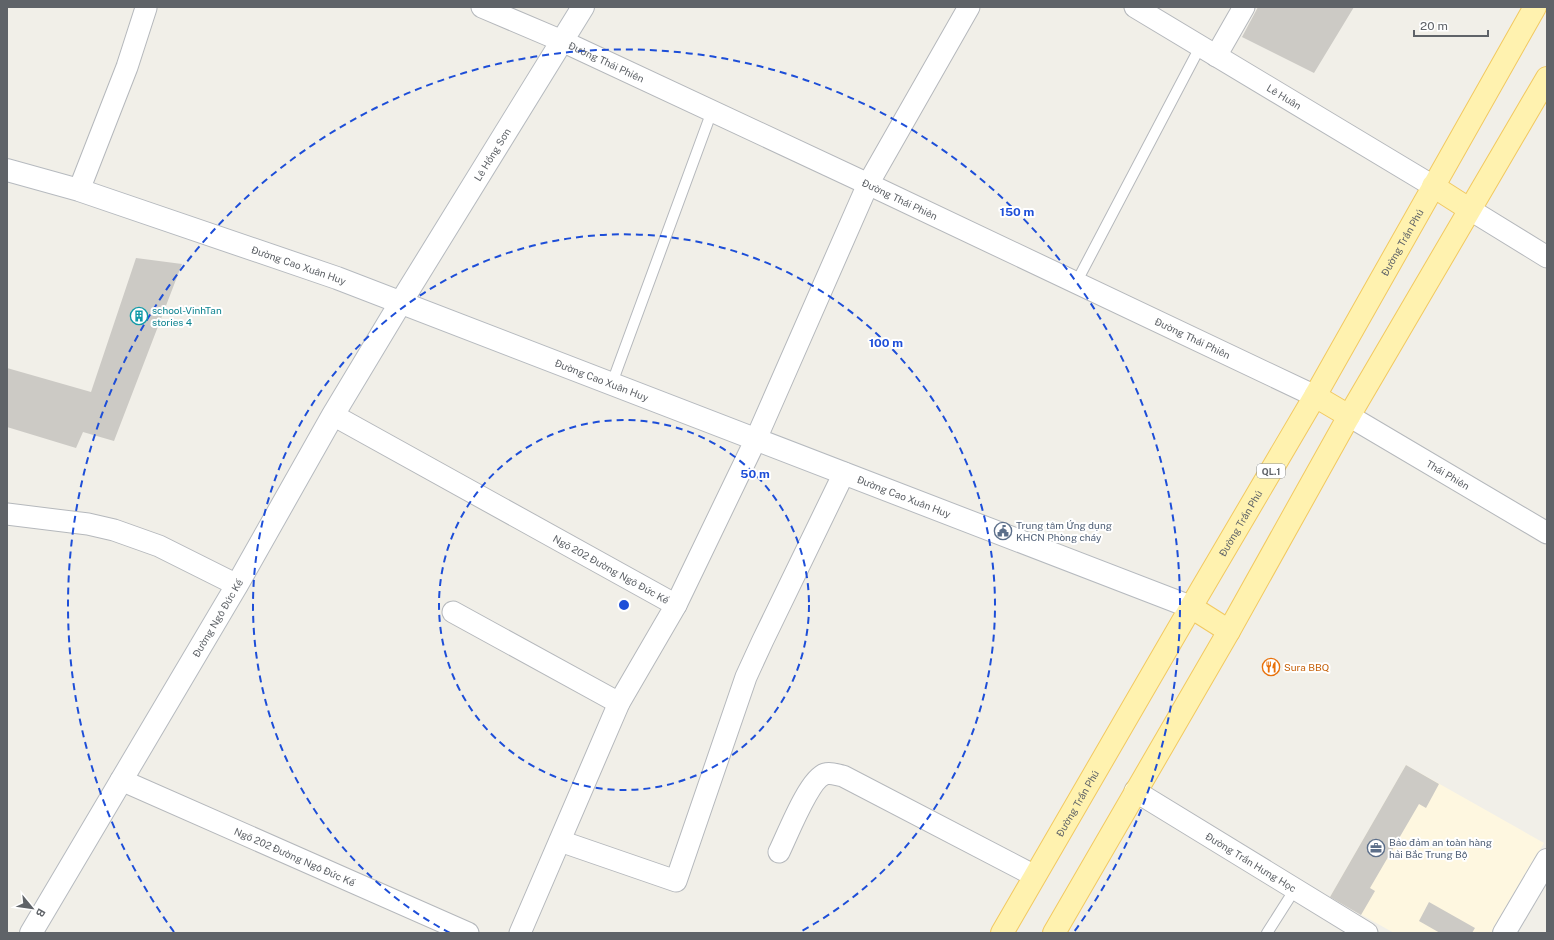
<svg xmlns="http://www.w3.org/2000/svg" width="1554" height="940" viewBox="0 0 1554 940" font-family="'Public Sans',sans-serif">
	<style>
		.commercial { fill: #fef7e0 }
		.building { fill: #cccac5 }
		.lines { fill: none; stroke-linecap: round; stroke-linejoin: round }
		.lane-casing { stroke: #b5b8bc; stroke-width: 12 }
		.street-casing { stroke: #b5b8bc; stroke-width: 23 }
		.secondary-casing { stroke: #b6babf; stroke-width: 24 }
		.primary-casing { stroke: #f2c960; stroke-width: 24 }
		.lane { stroke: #fff; stroke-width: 10 }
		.street { stroke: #fff; stroke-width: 21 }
		.secondary { stroke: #fff; stroke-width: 22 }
		.primary { stroke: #fff2af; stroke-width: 22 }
		.ring { fill: none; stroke: #1d4ed8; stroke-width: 2; stroke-dasharray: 7 5 }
		.labels { text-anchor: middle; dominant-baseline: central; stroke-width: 4; stroke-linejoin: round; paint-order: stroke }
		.shield { fill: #fff; stroke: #8f9295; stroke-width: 1 }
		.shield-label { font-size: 9px; font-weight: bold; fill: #5f6368 }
		.street-label { font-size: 10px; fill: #5f6368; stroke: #fff }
		.culture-label { font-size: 10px; fill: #0d838f; stroke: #fff; text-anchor: start }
		.service-label { font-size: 10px; fill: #4e5e75; stroke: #fff; text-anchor: start }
		.food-label { font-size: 10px; fill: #c56008; stroke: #fff; text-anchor: start }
		.centre { fill: #1d4ed8; stroke: #fff; stroke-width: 2 }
		.ring-label { font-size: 12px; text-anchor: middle; font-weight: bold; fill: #1d4ed8; stroke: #fff; stroke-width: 4; stroke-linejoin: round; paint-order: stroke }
	</style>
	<rect width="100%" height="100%" fill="#f1efe8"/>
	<!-- commercial -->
	<path class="commercial" d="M1406,765L1544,843L1492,933H1394L1330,897Z"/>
	<!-- building -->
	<path class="building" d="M1258,7H1354L1314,73L1242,37Z
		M136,258L182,264L114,441L83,432L76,448L7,427V368L91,392Z
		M1406,765L1439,784L1426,808L1419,804L1370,888L1375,891L1361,915L1330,897Z
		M1429,902L1475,928L1472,933H1440L1419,921Z"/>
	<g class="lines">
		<defs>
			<path id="lane" d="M1076,283L1200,47
				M612,383L712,111
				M1267,933L1295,889"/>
			<g id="street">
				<path id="s1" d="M482,7L562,41L868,184L1315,396"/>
				<path id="s2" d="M1135,7L1433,186"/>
				<path d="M1216,56L1244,7"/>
				<path d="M79,190L127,67L146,8"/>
				<path d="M1469,209L1547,257"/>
				<path id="s3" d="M333,415L676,605L619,703L520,933"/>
				<path id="s4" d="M1349,416L1547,533"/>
				<path d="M7,514L88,524L114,530L159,546L237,585"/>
				<path d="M676,605L756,439L868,184L969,7"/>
				<path d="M453,612L619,703"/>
				<path id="s5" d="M121,780L468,933"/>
				<path id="s6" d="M1135,791L1367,933"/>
				<path d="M560,841L676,881L746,677L763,640L844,473"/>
				<path d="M779,852C787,836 809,779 825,774C831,772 837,775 843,776L1035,876"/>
			</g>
			<g id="secondary">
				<path id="s7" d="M7,170L79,190L337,278L1191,607"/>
				<path id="s8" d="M31,933L237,585L333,415L401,302L583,7"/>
				<path d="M1504,933L1547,860"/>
			</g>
			<g id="primary">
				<path d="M1433,186L1469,209"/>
				<path d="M1315,396L1349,416"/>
				<path d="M1191,607L1229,631"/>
				<path id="s9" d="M1002,933L1191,607L1315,396L1535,7"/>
				<path d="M1054,933L1229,631L1349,416L1547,78"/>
			</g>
		</defs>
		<!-- lane casing -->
		<use href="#lane" class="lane-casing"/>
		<!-- street casing -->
		<use href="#street" class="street-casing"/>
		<!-- secondary casing -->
		<use href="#secondary" class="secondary-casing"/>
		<!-- primary casing -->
		<use href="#primary" class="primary-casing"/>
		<!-- lane -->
		<use href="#lane" class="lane"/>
		<!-- street -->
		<use href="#street" class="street"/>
		<!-- secondary -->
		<use href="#secondary" class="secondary"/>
		<!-- primary -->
		<use href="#primary" class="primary"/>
	</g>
	<!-- distance rings -->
	<g class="ring">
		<circle cx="624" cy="605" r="185"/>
		<path d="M450 933A371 371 0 1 1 798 933"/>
		<path d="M174 932A556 556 0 1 1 1074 932"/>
	</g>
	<!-- icons -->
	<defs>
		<symbol id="building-ring" viewBox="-11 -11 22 22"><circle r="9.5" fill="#fff" stroke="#0f9aa8" stroke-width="1.5"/><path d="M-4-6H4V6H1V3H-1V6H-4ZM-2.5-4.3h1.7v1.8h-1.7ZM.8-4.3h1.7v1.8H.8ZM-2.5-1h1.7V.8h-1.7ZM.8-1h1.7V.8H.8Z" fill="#0f9aa8"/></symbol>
		<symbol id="civic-ring" viewBox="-11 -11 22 22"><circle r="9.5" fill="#fff" stroke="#5c6f8a" stroke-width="1.5"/><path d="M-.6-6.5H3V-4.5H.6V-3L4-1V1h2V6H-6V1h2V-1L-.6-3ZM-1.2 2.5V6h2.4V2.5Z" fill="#5c6f8a"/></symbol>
		<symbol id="restaurant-ring" viewBox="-11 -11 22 22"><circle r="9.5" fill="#fff" stroke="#e8710a" stroke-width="1.5"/><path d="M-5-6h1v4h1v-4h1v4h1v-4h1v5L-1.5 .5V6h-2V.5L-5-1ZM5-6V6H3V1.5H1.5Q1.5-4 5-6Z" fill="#e8710a"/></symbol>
		<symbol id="office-ring" viewBox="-11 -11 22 22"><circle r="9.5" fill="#fff" stroke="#5c6f8a" stroke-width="1.5"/><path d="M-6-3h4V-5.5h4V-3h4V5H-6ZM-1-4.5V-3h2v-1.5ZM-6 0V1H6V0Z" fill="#5c6f8a"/></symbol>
	</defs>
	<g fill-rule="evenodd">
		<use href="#building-ring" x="129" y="306" width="20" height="20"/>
		<use href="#civic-ring" x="993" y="521" width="20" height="20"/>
		<use href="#restaurant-ring" x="1261" y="657" width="20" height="20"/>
		<use href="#office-ring" x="1366" y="838" width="20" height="20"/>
	</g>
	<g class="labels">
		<!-- shield labels -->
		<rect class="shield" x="1257" y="464" width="28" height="14" rx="3"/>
		<g class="shield-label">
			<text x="1271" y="471">QL.1</text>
		</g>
		<!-- street labels -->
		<g class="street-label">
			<text stroke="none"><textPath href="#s1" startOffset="136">Đường Thái Phiên</textPath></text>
			<text stroke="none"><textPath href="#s2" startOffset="174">Lê Huân</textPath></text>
			<text stroke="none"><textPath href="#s8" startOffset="905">Lê Hồng Sơn</textPath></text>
			<text stroke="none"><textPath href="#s1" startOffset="460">Đường Thái Phiên</textPath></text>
			<text stroke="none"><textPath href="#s9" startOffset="798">Đường Trần Phú</textPath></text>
			<text stroke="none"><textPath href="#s7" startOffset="307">Đường Cao Xuân Huy</textPath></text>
			<text stroke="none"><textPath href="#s1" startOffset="784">Đường Thái Phiên</textPath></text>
			<text stroke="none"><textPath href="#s7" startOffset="631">Đường Cao Xuân Huy</textPath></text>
			<text stroke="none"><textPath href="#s4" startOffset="115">Thái Phiên</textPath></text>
			<text stroke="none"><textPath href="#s7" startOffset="955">Đường Cao Xuân Huy</textPath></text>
			<text stroke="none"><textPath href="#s9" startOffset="474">Đường Trần Phú</textPath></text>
			<text stroke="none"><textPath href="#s3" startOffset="318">Ngõ 202 Đường Ngô Đức Kế</textPath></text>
			<text stroke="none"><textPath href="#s8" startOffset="366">Đường Ngô Đức Kế</textPath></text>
			<text stroke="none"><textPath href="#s9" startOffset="150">Đường Trần Phú</textPath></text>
			<text stroke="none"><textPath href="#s5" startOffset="190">Ngõ 202 Đường Ngô Đức Kế</textPath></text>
			<text stroke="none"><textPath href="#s6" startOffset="136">Đường Trần Hưng Học</textPath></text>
		</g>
		<!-- culture labels -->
		<g class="culture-label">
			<text x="152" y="310">school-VinhTan<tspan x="152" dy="12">stories 4</tspan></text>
		</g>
		<!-- service labels -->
		<g class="service-label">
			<text x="1016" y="525">Trung tâm Ứng dụng<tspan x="1016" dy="12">KHCN Phòng cháy</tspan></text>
			<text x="1389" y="842">Bảo đảm an toàn hàng<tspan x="1389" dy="12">hải Bắc Trung Bộ</tspan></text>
		</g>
		<!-- food labels -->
		<g class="food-label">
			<text x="1284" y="667">Sura BBQ</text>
		</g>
	</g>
	<circle cx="624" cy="605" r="6" class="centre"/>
	<g class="ring-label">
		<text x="1017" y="216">150 m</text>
		<text x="886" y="347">100 m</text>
		<text x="755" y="478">50 m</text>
	</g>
	<!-- border -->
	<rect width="1554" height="940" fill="none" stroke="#5f6368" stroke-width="16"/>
	<!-- north arrow -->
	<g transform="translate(32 908) rotate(119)" stroke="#ffffff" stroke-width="3" paint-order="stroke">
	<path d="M0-3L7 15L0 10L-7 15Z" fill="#5f6368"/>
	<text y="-6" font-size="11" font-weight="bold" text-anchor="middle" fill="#5f6368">B</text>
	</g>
	<!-- scale -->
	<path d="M1414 30v6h74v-6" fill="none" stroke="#5f6368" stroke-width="2"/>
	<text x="1420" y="30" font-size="12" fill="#5f6368" stroke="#ffffff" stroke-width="3" paint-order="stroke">20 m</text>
</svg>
